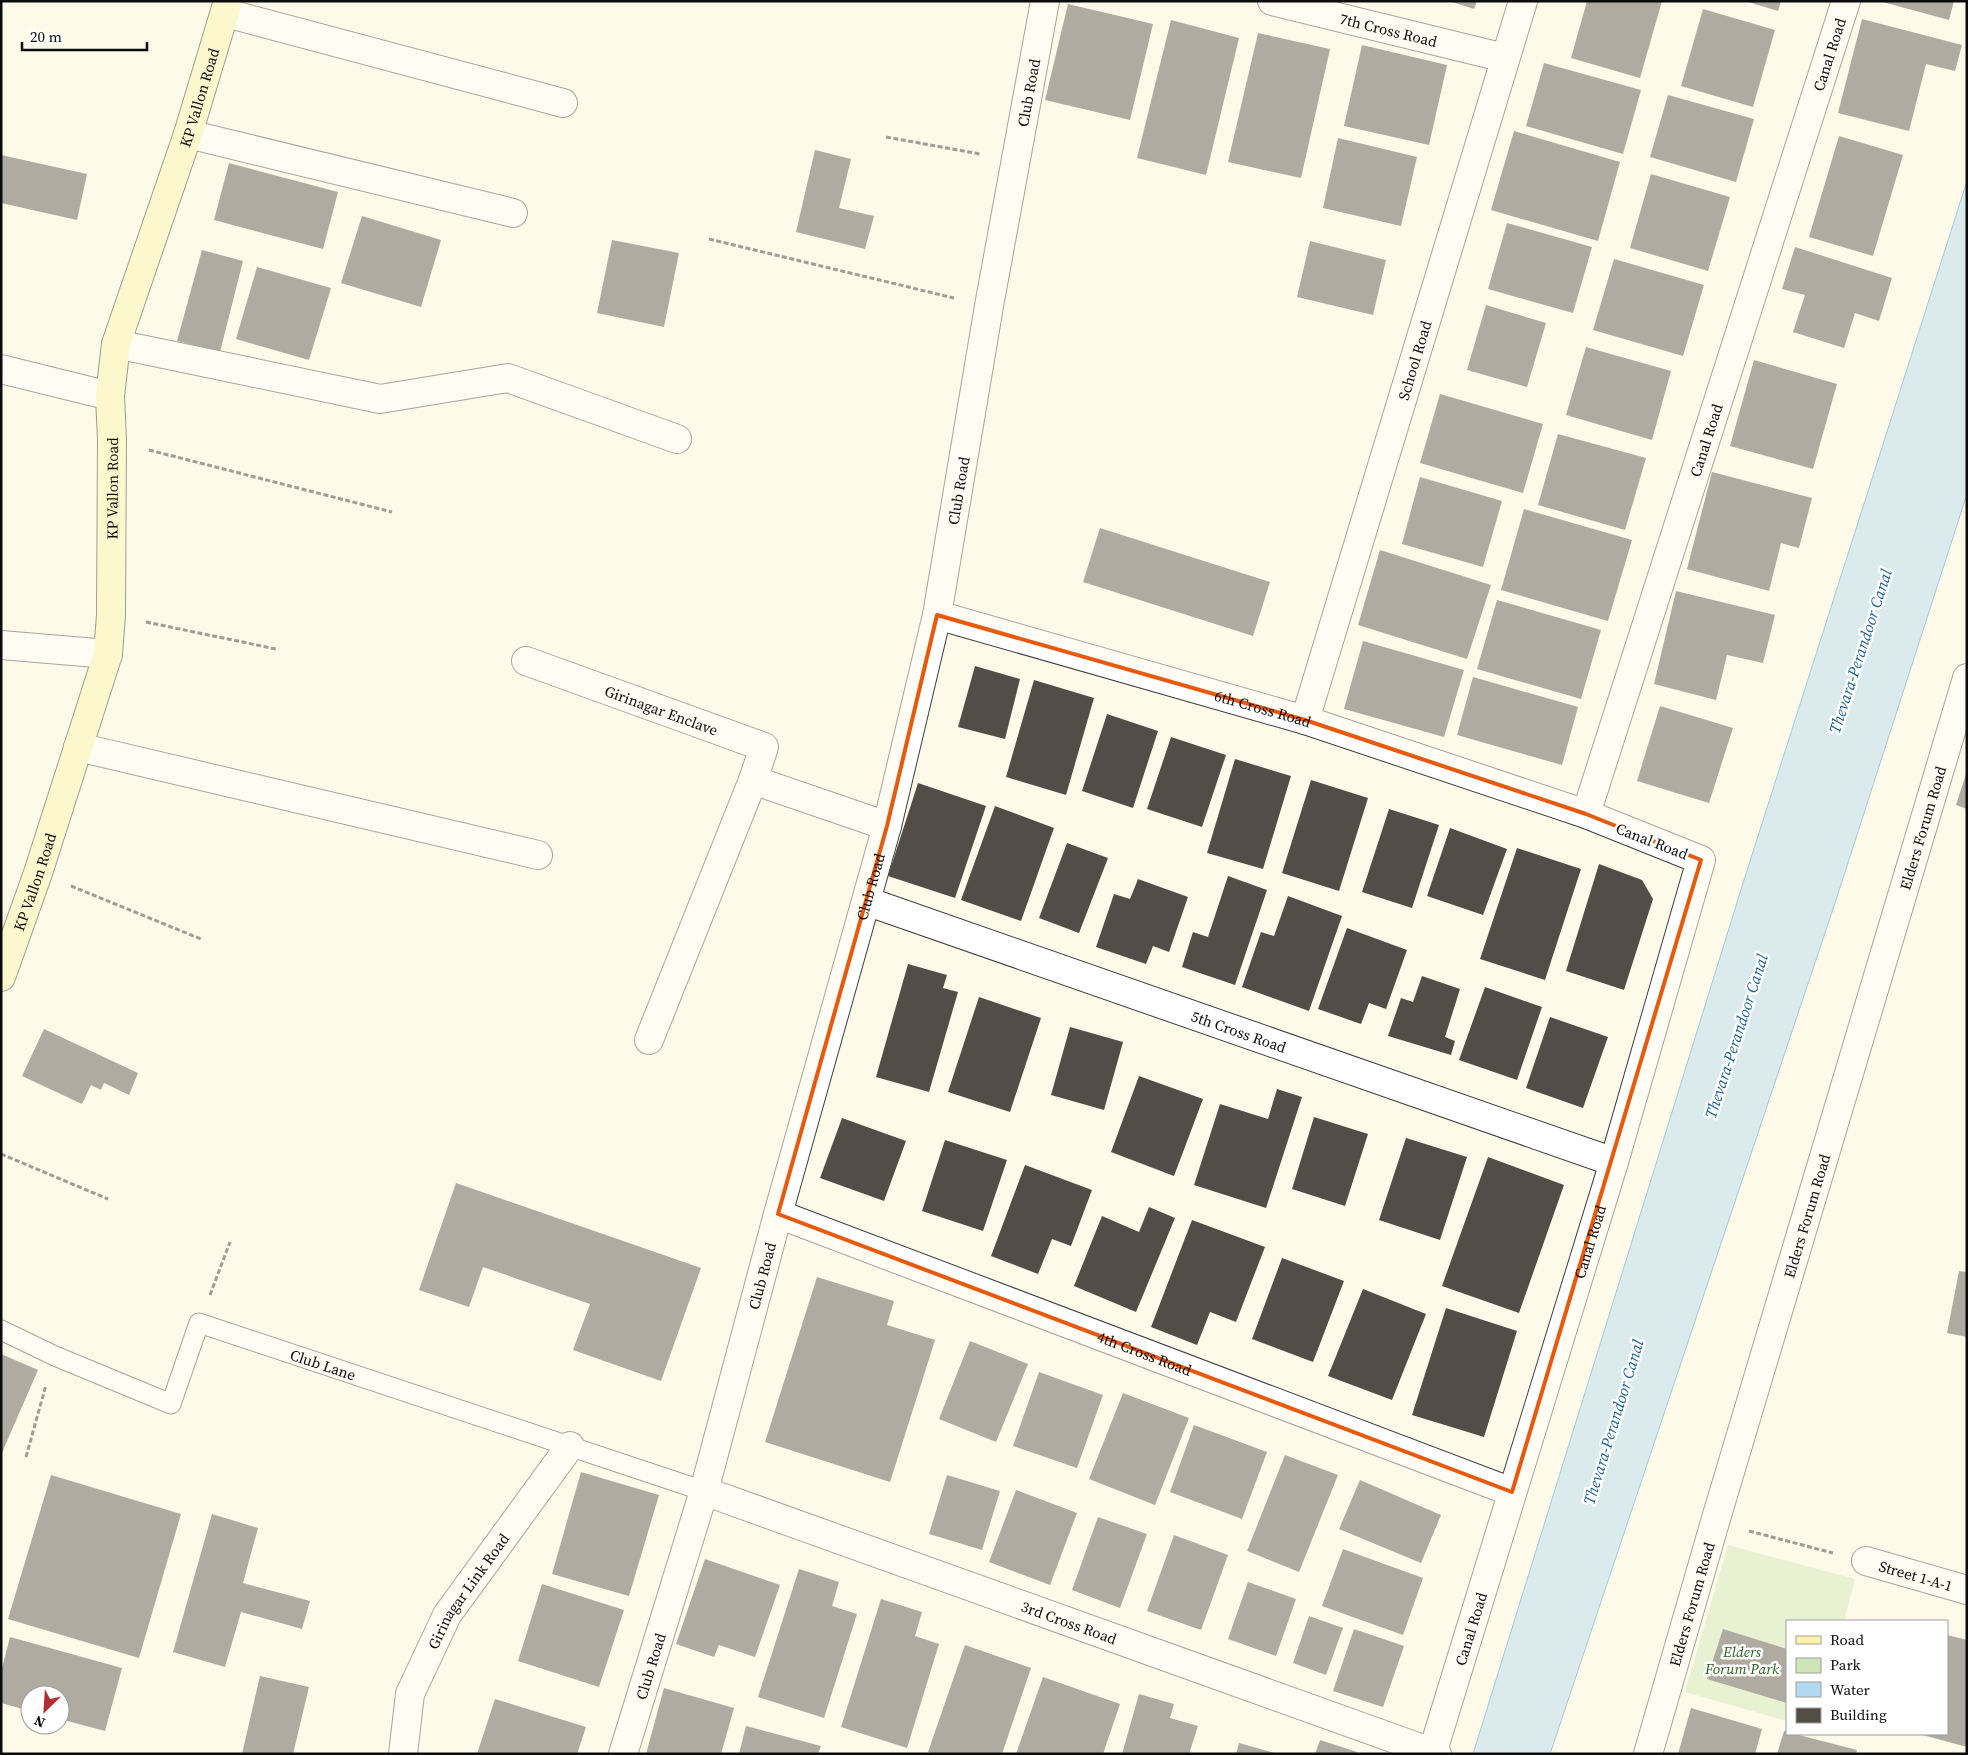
<svg xmlns="http://www.w3.org/2000/svg" width="1968" height="1755" viewBox="0 0 1968 1755" font-family="'Source Serif 4',serif">
	<style>
		.green { fill: #cee6b7 }
		.water { fill: #b2d9f2; stroke: #3d8dc5 }
		.building { fill: #534d48 }
		.lines { fill: none; stroke-linecap: round; stroke-linejoin: round }
		.lane-casing { stroke: #3e3e3e; stroke-width: 21 }
		.street-casing { stroke: #3e3e3e; stroke-width: 30 }
		.secondary-casing { stroke: #2d2d2d; stroke-width: 30 }
		.path { stroke: #2d2d2d; stroke-width: 3; stroke-dasharray: 5 2.5; stroke-linecap: butt }
		.lane { stroke: #fff; stroke-width: 19 }
		.street { stroke: #fff; stroke-width: 28 }
		.secondary { stroke: #faf3a9; stroke-width: 28 }
		.marked { fill: none; stroke: #e8590c; stroke-width: 4; stroke-linejoin: round }
		.labels { text-anchor: middle; dominant-baseline: central; stroke-width: 5; stroke-linejoin: round; paint-order: stroke }
		.street-label { font-size: 15px; fill: #0b0b0b; stroke: #fff }
		.park-label { font-size: 15px; font-style: italic; fill: #2c5e20; stroke: #fff }
		.water-label { font-size: 16px; font-style: italic; fill: #1c5e95; stroke: #fff }
	</style>
	<rect width="100%" height="100%" fill="#fefaea"/>
	<!-- green -->
	<path class="green" d="M1728,1545L1855,1579L1844,1621H1787V1721L1685,1692Z"/>
	<!-- water -->
	<path class="water" d="M1967,181V494L1834,906L1550,1754H1473L1744,880Z"/>
	<!-- building -->
	<path class="building" d="M1449,1H1477L1474,9Z
		M1587,1H1662L1640,78L1571,58Z
		M1745,1H1781L1778,11Z
		M1879,1H1954L1949,20Z
		M1068,4L1153,24L1130,120L1045,100Z
		M1703,9L1775,30L1753,107L1681,86Z
		M1862,19L1962,45L1955,71L1926,64L1909,131L1838,113Z
		M1171,20L1239,38L1206,175L1137,158Z
		M1258,33L1330,49L1301,178L1228,162Z
		M1362,45L1447,65L1429,145L1344,126Z
		M1544,63L1641,90L1623,154L1526,126Z
		M1668,95L1754,119L1736,182L1650,157Z
		M1514,131L1620,162L1598,241L1491,210Z
		M1839,136L1903,155L1873,256L1809,237Z
		M1338,138L1417,157L1401,226L1323,208Z
		M815,150L851,159L839,208L874,216L865,249L796,232Z
		M1,155L87,174L77,220L1,203Z
		M229,163L338,192L323,249L214,220Z
		M1651,174L1730,197L1708,271L1630,248Z
		M362,216L441,240L421,307L341,283Z
		M1507,223L1592,247L1573,313L1488,289Z
		M612,240L679,253L664,327L597,313Z
		M1310,241L1386,260L1373,315L1297,297Z
		M1795,247L1892,278L1879,321L1855,313L1844,348L1793,332L1805,295L1782,289Z
		M202,250L243,261L220,352L177,341Z
		M1614,259L1704,285L1683,356L1593,330Z
		M257,267L331,288L309,360L236,339Z
		M1486,305L1546,323L1527,387L1467,370Z
		M1586,347L1671,371L1652,440L1566,415Z
		M1754,360L1837,384L1813,469L1730,446Z
		M1440,394L1543,424L1523,493L1420,463Z
		M1558,434L1646,458L1625,530L1538,505Z
		M1712,472L1812,498L1799,548L1781,543L1769,591L1687,569Z
		M1420,477L1502,501L1483,567L1402,544Z
		M1524,509L1632,540L1608,621L1501,590Z
		M1100,528L1270,582L1253,636L1083,582Z
		M1380,550L1491,585L1467,659L1358,625Z
		M1676,591L1775,615L1763,663L1727,655L1716,700L1654,684Z
		M1497,600L1601,630L1581,699L1477,669Z
		M1363,641L1464,670L1444,737L1344,709Z
		M975,666L1020,679L1005,739L958,727Z
		M1473,677L1578,707L1562,765L1457,735Z
		M1034,680L1094,698L1066,795L1006,777Z
		M1660,706L1733,728L1709,803L1637,781Z
		M1107,714L1158,731L1133,808L1082,791Z
		M1171,737L1226,755L1202,827L1147,809Z
		M1235,759L1291,776L1263,869L1207,853Z
		M1967,771V809L1956,805Z
		M1311,780L1368,798L1339,891L1282,873Z
		M918,783L986,806L955,898L888,876Z
		M995,806L1054,828L1021,921L961,900Z
		M1389,809L1439,825L1412,908L1362,892Z
		M1450,828L1507,849L1483,915L1427,896Z
		M1067,843L1108,858L1079,933L1039,918Z
		M1517,848L1581,869L1545,980L1480,959Z
		M1599,864L1642,880L1653,899L1624,990L1566,971Z
		M1228,876L1267,890L1235,985L1182,967L1193,932L1208,937Z
		M1138,879L1188,897L1169,952L1153,946L1146,964L1096,947L1114,894L1130,899Z
		M1288,896L1342,916L1309,1011L1242,987L1261,932L1274,936Z
		M1347,928L1407,950L1386,1009L1369,1003L1361,1024L1318,1009Z
		M908,964L947,975L943,988L958,992L929,1092L876,1077Z
		M1422,976L1460,989L1445,1037L1455,1041L1451,1055L1388,1036L1401,998L1413,1002Z
		M1485,987L1542,1007L1517,1080L1459,1060Z
		M979,997L1041,1018L1010,1112L948,1092Z
		M1550,1017L1608,1037L1583,1108L1526,1088Z
		M1070,1027L1123,1042L1104,1110L1051,1095Z
		M44,1029L138,1073L129,1095L104,1083L101,1090L91,1085L82,1104L22,1076Z
		M1139,1076L1203,1099L1174,1176L1111,1152Z
		M1277,1089L1302,1097L1266,1208L1194,1185L1220,1104L1268,1119Z
		M1314,1117L1368,1134L1345,1206L1292,1189Z
		M842,1118L906,1141L884,1201L820,1178Z
		M1406,1138L1467,1157L1440,1240L1379,1220Z
		M945,1140L1007,1160L983,1231L922,1211Z
		M1488,1157L1564,1185L1519,1313L1442,1286Z
		M1025,1165L1092,1190L1071,1246L1052,1239L1038,1274L991,1256Z
		M456,1183L701,1268L661,1381L573,1350L590,1304L483,1267L469,1307L419,1290Z
		M1149,1207L1175,1218L1136,1312L1074,1286L1102,1216L1139,1232Z
		M1192,1220L1265,1247L1236,1322L1210,1312L1197,1345L1151,1327Z
		M1282,1258L1344,1281L1313,1362L1252,1339Z
		M1959,1271L1967,1272V1337L1947,1333Z
		M817,1277L894,1301L887,1325L935,1340L890,1482L765,1442Z
		M1363,1289L1426,1314L1392,1400L1328,1376Z
		M1446,1308L1517,1331L1484,1437L1412,1415Z
		M970,1341L1028,1364L996,1442L939,1419Z
		M1,1354L38,1370L1,1455Z
		M1039,1372L1103,1395L1077,1468L1013,1446Z
		M1123,1393L1189,1418L1155,1505L1089,1479Z
		M1194,1425L1267,1452L1242,1519L1170,1492Z
		M1285,1455L1338,1475L1299,1572L1247,1551Z
		M581,1472L659,1495L629,1596L552,1574Z
		M51,1475L181,1514L139,1658L8,1619Z
		M947,1475L1000,1491L982,1550L929,1534Z
		M1360,1480L1441,1515L1421,1563L1339,1529Z
		M1016,1490L1077,1513L1050,1585L989,1562Z
		M212,1514L258,1528L243,1583L310,1601L302,1629L241,1612L225,1667L173,1652Z
		M1098,1517L1147,1534L1120,1608L1072,1590Z
		M1174,1535L1228,1555L1201,1630L1147,1611Z
		M1343,1549L1423,1578L1403,1635L1322,1606Z
		M705,1559L780,1585L755,1657L719,1645L714,1657L676,1644Z
		M799,1569L839,1582L832,1606L857,1614L824,1718L758,1697Z
		M1248,1582L1296,1599L1276,1656L1228,1639Z
		M542,1584L624,1610L599,1687L518,1661Z
		M881,1599L922,1612L915,1636L939,1644L907,1748L841,1727Z
		M1309,1616L1343,1628L1326,1675L1293,1663Z
		M1354,1629L1404,1646L1383,1707L1333,1691Z
		M1723,1629L1787,1649V1703L1707,1679Z
		M1947,1635L1967,1640V1747L1919,1734H1947Z
		M10,1637L122,1668L105,1731L60,1719V1695H30V1711L1,1703V1672Z
		M965,1645L1031,1668L1002,1754H934L928,1752Z
		M260,1676L309,1687L293,1754H242Z
		M1043,1677L1120,1704L1103,1754H1016Z
		M664,1688L734,1708L721,1754H646Z
		M1139,1694L1174,1704L1170,1718L1198,1726L1189,1754H1122Z
		M495,1699L586,1727L577,1754H477Z
		M1691,1708L1762,1729L1755,1754H1678Z
		M746,1726L821,1746L818,1754H739Z
		M1784,1731H1787V1734H1795L1857,1750L1856,1754H1777Z
		M1320,1740L1357,1752V1754H1315Z
		M1239,1743L1275,1753V1754H1236Z"/>
	<g class="lines">
		<defs>
			<g id="lane">
				<path id="s1" d="M1,1330L55,1356L171,1404L199,1323L704,1491"/>
			</g>
			<g id="street">
				<path id="s2" d="M1272,1L1505,58"/>
				<path d="M226,13L563,103"/>
				<path d="M188,134L513,213"/>
				<path d="M116,344L380,399L508,378L677,439"/>
				<path d="M1,369L110,396"/>
				<path id="s3" d="M937,615L1305,720L1586,814"/>
				<path d="M1,645L108,654"/>
				<path id="s4" d="M526,661L764,747L753,780L887,826"/>
				<path id="s5" d="M1305,720L1523,1"/>
				<path d="M78,747L538,855"/>
				<path id="s6" d="M866,901L1614,1162"/>
				<path d="M649,1040L753,780"/>
				<path id="s7" d="M778,1214L1512,1492"/>
				<path id="s8" d="M704,1491L1437,1754"/>
				<path id="s9" d="M1866,1561L1967,1590"/>
				<path id="s10" d="M403,1754L410,1694L447,1615L570,1446"/>
				<path id="s11" d="M623,1754L704,1491L778,1214L887,826L937,615L989,306L1045,1"/>
				<path id="s12" d="M1432,1754L1614,1162L1701,860L1586,814L1846,1"/>
				<path id="s13" d="M1648,1754L1715,1522L1967,678"/>
			</g>
			<g id="secondary">
				<path id="s14" d="M1,977L38,873L108,654L111,615L112,440L110,396L116,344L188,134L228,1"/>
			</g>
		</defs>
		<!-- lane casing -->
		<use href="#lane" class="lane-casing"/>
		<!-- street casing -->
		<use href="#street" class="street-casing"/>
		<!-- secondary casing -->
		<use href="#secondary" class="secondary-casing"/>
		<!-- path -->
		<path class="path" d="M886,137L980,154
			M709,239L954,298
			M149,450L392,512
			M146,622L276,649
			M71,886L201,939
			M1,1154L108,1199
			M210,1295L230,1242
			M26,1457L46,1385
			M1749,1531L1833,1553"/>
		<!-- lane -->
		<use href="#lane" class="lane"/>
		<!-- street -->
		<use href="#street" class="street"/>
		<!-- secondary -->
		<use href="#secondary" class="secondary"/>
	</g>
	<!-- marked area -->
	<path d="M0 0H1968V1755H0ZM937,615L1305,720L1586,814L1701,860L1512,1492L778,1214L887,826Z" fill="#fefaea" fill-opacity=".55" fill-rule="evenodd"/>
	<path class="marked" d="M937,615L1305,720L1586,814L1701,860L1512,1492L778,1214L887,826Z"/>
	<g class="labels">
		<!-- street labels -->
		<g class="street-label">
			<text stroke="none"><textPath href="#s2" startOffset="120">7th Cross Road</textPath></text>
			<text stroke="none"><textPath href="#s12" startOffset="1855">Canal Road</textPath></text>
			<text stroke="none"><textPath href="#s11" startOffset="1712">Club Road</textPath></text>
			<text stroke="none"><textPath href="#s14" startOffset="911">KP Vallon Road</textPath></text>
			<text stroke="none"><textPath href="#s5" startOffset="376">School Road</textPath></text>
			<text stroke="none"><textPath href="#s12" startOffset="1450">Canal Road</textPath></text>
			<text stroke="none"><textPath href="#s14" startOffset="506">KP Vallon Road</textPath></text>
			<text stroke="none"><textPath href="#s11" startOffset="1308">Club Road</textPath></text>
			<text stroke="none"><textPath href="#s3" startOffset="339">6th Cross Road</textPath></text>
			<text stroke="none"><textPath href="#s4" startOffset="144">Girinagar Enclave</textPath></text>
			<text stroke="none"><textPath href="#s13" startOffset="966">Elders Forum Road</textPath></text>
			<text transform="translate(1652 841) rotate(21)">Canal Road</text>
			<text stroke="none"><textPath href="#s14" startOffset="101">KP Vallon Road</textPath></text>
			<text stroke="none"><textPath href="#s11" startOffset="902">Club Road</textPath></text>
			<text stroke="none"><textPath href="#s6" startOffset="395">5th Cross Road</textPath></text>
			<text stroke="none"><textPath href="#s13" startOffset="561">Elders Forum Road</textPath></text>
			<text stroke="none"><textPath href="#s12" startOffset="536">Canal Road</textPath></text>
			<text stroke="none"><textPath href="#s11" startOffset="498">Club Road</textPath></text>
			<text stroke="none"><textPath href="#s7" startOffset="392">4th Cross Road</textPath></text>
			<text stroke="none"><textPath href="#s1" startOffset="402">Club Lane</textPath></text>
			<text stroke="none"><textPath href="#s9" startOffset="52">Street 1-A-1</textPath></text>
			<text stroke="none"><textPath href="#s10" startOffset="179">Girinagar Link Road</textPath></text>
			<text stroke="none"><textPath href="#s13" startOffset="156">Elders Forum Road</textPath></text>
			<text stroke="none"><textPath href="#s8" startOffset="388">3rd Cross Road</textPath></text>
			<text stroke="none"><textPath href="#s12" startOffset="131">Canal Road</textPath></text>
			<text stroke="none"><textPath href="#s11" startOffset="92">Club Road</textPath></text>
		</g>
		<!-- park labels -->
		<g class="park-label">
			<text x="1742" y="1651">Elders<tspan x="1742" dy="17">Forum Park</tspan></text>
		</g>
		<!-- water labels -->
		<g class="water-label">
			<text transform="translate(1860 651) rotate(-72)">Thevara-Perandoor Canal</text>
			<text transform="translate(1736 1036) rotate(-72)">Thevara-Perandoor Canal</text>
			<text transform="translate(1613 1422) rotate(-73)">Thevara-Perandoor Canal</text>
		</g>
	</g>
	<!-- border -->
	<rect width="1968" height="1755" fill="none" stroke="#0b0b0b" stroke-width="5"/>
	<!-- legend -->
	<rect x="1786" y="1620" width="162" height="115" fill="#ffffff" stroke="#9d9d9d"/>
	<rect x="1796" y="1636" width="25" height="8" fill="#faf3a9" stroke="#9d9d9d"/>
	<text x="1830" y="1645" font-size="15" fill="#0b0b0b">Road</text>
	<rect x="1796" y="1658" width="25" height="15" fill="#cee6b7" stroke="#9d9d9d"/>
	<text x="1830" y="1670" font-size="15" fill="#0b0b0b">Park</text>
	<rect x="1796" y="1682" width="25" height="15" fill="#b2d9f2" stroke="#9d9d9d"/>
	<text x="1830" y="1695" font-size="15" fill="#0b0b0b">Water</text>
	<rect x="1796" y="1708" width="25" height="15" fill="#534d48" stroke="#9d9d9d"/>
	<text x="1830" y="1720" font-size="15" fill="#0b0b0b">Building</text>
	<!-- north arrow -->
	<g transform="translate(45 1710) rotate(205)"><circle r="24" fill="#ffffff" stroke="#9d9d9d"/>
	<path d="M0-4L9 19L0 12L-9 19Z" fill="#b32c30"/>
	<text y="-8" font-size="14" font-weight="bold" text-anchor="middle" fill="#0b0b0b">N</text>
	</g>
	<!-- scale -->
	<path d="M22 42v8h125v-8" fill="none" stroke="#0b0b0b" stroke-width="2.5"/>
	<text x="30" y="42" font-size="15" fill="#0b0b0b" stroke="#ffffff" stroke-width="4" paint-order="stroke">20 m</text>
</svg>
